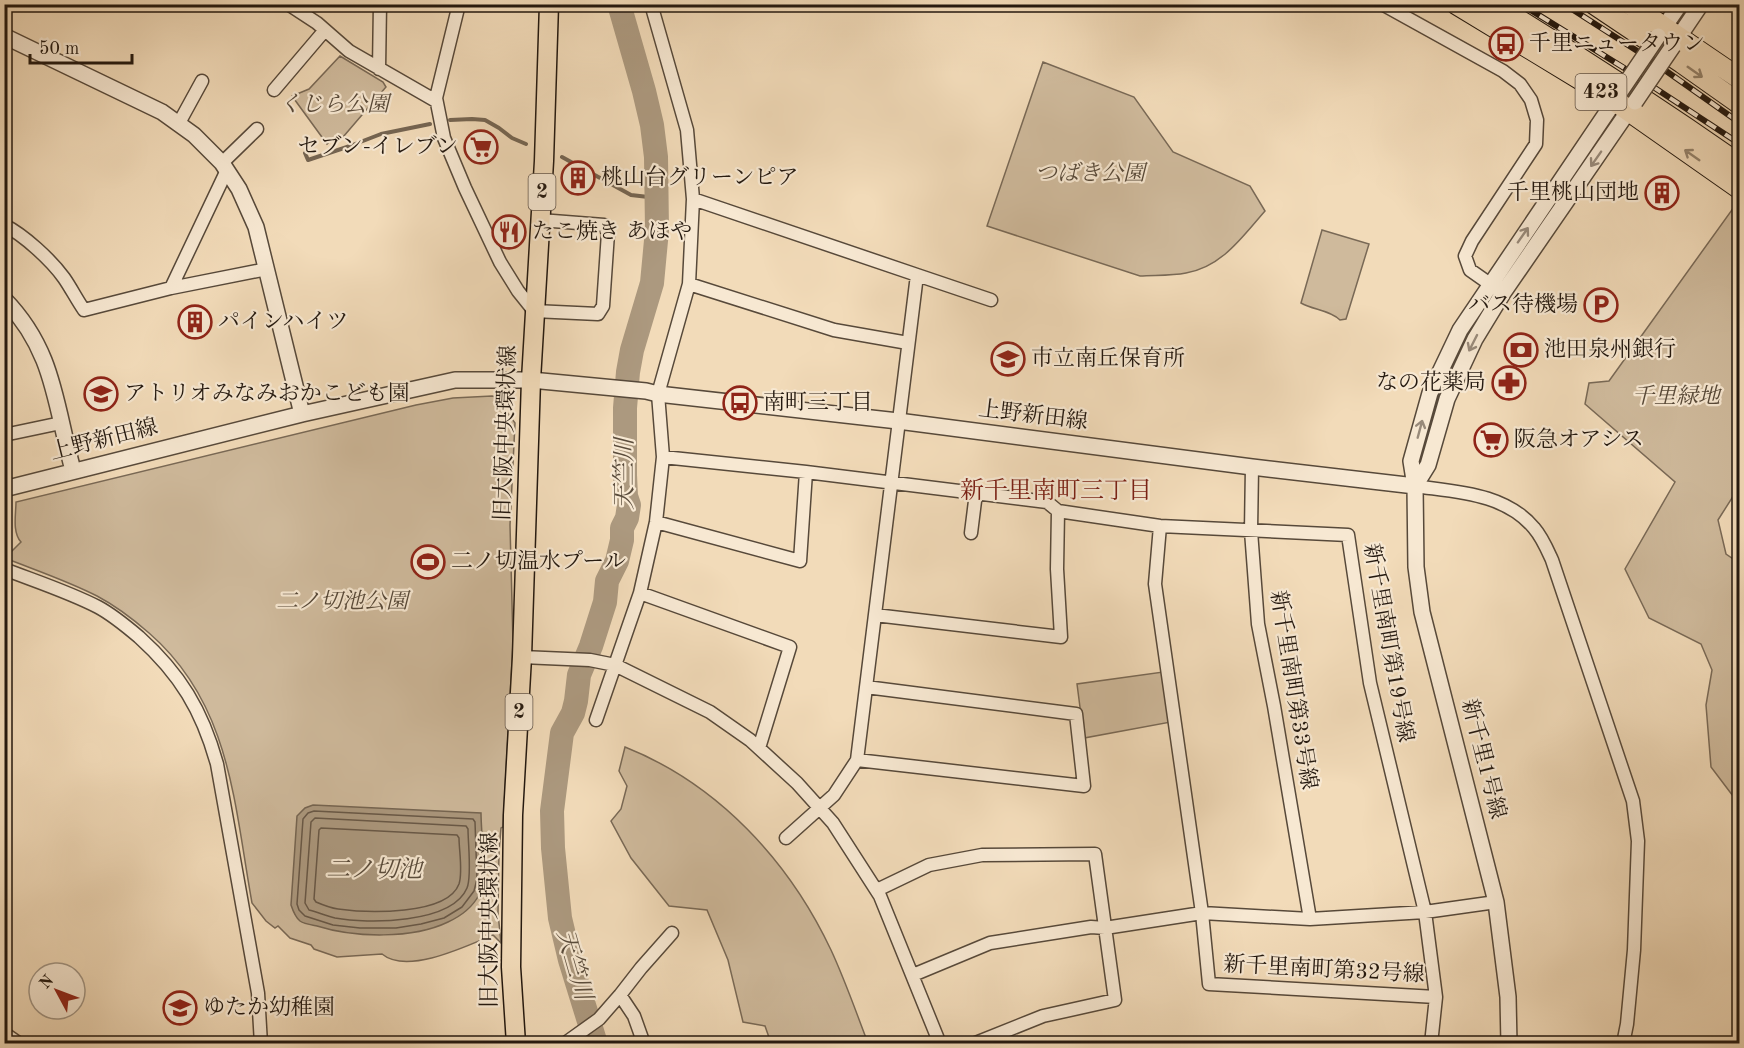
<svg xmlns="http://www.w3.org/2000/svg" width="1744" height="1048" viewBox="0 0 1744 1048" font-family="'Old Standard TT','Noto Serif JP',serif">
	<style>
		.green { fill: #cfba9c; stroke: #796956; stroke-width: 1.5 }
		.water { fill: #ac997f; stroke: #756552; stroke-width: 1.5 }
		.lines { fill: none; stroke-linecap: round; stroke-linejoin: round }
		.shore { stroke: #685847; stroke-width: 1.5 }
		.stream { stroke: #756552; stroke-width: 4 }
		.river { stroke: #ac997f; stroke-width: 24 }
		.minor-casing { stroke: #57493a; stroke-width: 15 }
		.tertiary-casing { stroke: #57493a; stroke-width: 18 }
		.primary-casing { stroke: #23180f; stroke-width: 21 }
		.trunk-casing { stroke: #23180f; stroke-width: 22 }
		.minor { stroke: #f7e8d2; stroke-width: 12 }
		.tertiary { stroke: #f7e8d2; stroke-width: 15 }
		.primary { stroke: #f2dbb9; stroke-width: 18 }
		.trunk { stroke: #f2dbb9; stroke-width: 20 }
		.rail-casing { stroke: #23180f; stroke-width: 6 }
		.rail { stroke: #f7e8d2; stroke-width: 4; stroke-dasharray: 11; stroke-linecap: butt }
		.tertiary-bridge-casing { stroke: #57493a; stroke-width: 18; stroke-linecap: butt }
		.tertiary-bridge { stroke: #f7e8d2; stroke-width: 15 }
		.oneway { stroke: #95836c }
		.oneway2 { stroke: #988a7a }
		.labels { text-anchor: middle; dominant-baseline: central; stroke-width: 4.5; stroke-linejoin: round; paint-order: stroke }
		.shield { fill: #f7e8d2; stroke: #63564a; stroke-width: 1.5 }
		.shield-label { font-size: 21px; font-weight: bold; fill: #23180f }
		.poi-label { font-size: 22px; fill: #23180f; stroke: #f7e8d2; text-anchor: start }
		.park-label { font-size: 22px; font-style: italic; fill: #574939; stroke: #f7e8d2 }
		.street-label { font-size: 22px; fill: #23180f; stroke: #f7e8d2 }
		.water-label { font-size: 24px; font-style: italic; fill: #5a4c3c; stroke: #f7e8d2 }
		.neighbourhood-label { font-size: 24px; fill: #7a1f14; stroke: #f7e8d2 }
	</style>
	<rect width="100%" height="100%" fill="#f2dbb9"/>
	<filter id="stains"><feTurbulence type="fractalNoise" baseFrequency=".00333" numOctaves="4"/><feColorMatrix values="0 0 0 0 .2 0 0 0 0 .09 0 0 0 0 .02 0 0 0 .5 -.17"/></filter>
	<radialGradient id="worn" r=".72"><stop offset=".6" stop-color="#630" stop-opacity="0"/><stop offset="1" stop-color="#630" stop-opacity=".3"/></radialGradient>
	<!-- green -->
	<path class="green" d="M340,56L383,82L386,87L343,137L330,141L327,144L292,96L309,89Z
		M1043,62L1134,97L1173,152L1250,186L1265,211C1243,236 1222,267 1186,273C1171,276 1155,275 1140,276L987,226Z
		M1734,207L1740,208L1739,487L1718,520L1726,554L1739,563V804L1711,767L1706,705L1712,670L1701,644L1649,618L1625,569L1675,482L1585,404L1589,383L1609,381Z
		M1322,230L1369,244L1346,319L1340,320C1330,310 1313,310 1301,303Z
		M1485,304L1486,307C1459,350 1438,395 1426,444L1423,446L1422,444L1432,407L1463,336Z
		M492,396L496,397L515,423L510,525L513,643L503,827L501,828L499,852L498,913L501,943L493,935C467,946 407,975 382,954L337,957L314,949L311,945L290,938L278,926L275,928L266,921L252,903C234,804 231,704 149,633C133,619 116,606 97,596C68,581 35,570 5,558L21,542C12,532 16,514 16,502L416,405L453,398Z
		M1163,672L1171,722L1084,738L1077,684Z
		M625,747C718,784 789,861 831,950C845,980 856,1012 868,1043H771L765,1026L743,1022L728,960L707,910L669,906L631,858L611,821L621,809L627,786L619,771Z"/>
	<!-- water -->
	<path class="water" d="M313,805L481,813C481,833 487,879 479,895C472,908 461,916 448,922C413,939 355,938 317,926C312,925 304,924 300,921C295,917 293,911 291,905L297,816L305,808Z"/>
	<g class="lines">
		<!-- shore -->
		<path class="shore" d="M314,811L473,819L475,822L477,879L474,891L462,907L444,918L421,924L396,928H360L333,925L305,916L299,910L297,904L303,819L308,813Z
			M315,818L466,826L468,829C468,844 472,876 467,888C452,924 367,924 335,918C326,916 317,912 309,910L305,903L311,822Z
			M321,828L457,835L459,838C459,850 463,872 459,884C447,916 366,913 338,909C331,908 323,905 316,902L314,899L319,830Z"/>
		<!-- stream -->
		<path class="stream" d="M450,120L472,119L485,120L499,128L512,138L526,144
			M305,153L308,160L350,146L381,134L430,124
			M562,157L631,195L657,198"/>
		<!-- river -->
		<path class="river" d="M596,1044L570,960L560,918L553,848L552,811L562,733L573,713L576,701L579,675L591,646L605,602L607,581L617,561L622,540V528L627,518L629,505L626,496L625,475V408L628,372L632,350L652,283L657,230L656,157L652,125L644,91L619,4"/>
		<defs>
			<path id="minor" d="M288,4L317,23L349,51L436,101
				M459,4L436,98L444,138L465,188L500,262L518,291L534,311L598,314L603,306L608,233L604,225L540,220
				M1382,4L1503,71L1520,84L1531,100L1537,120L1536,144L1472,241L1465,256L1470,270L1497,289
				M379,69L380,4
				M274,90L325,30
				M179,123L202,81
				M222,163L257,129
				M693,199L917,275L857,760L834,795L786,838
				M4,225C24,235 51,260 64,278C71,288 77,300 84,310L171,288L267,269
				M917,275L991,300
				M689,284L834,330L908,343
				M171,288L227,170
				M4,435L61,423
				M663,457L806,472L1047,502L1058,511L1160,526L1348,535L1370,683L1425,912L1436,997L1431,1044
				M1252,467L1251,531L1258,624L1274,706L1310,919
				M1415,486C1456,492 1505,493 1534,528C1542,537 1547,549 1552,560L1633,801L1638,841L1634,950L1627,1024L1623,1044
				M656,522L800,561L806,472
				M1160,526L1155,584L1202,913L1209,984L1436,997
				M971,533L976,493
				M4,569C35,581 69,592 98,607C113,615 126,626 139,637C180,674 202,710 217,764L258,993L261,1044
				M640,593L790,647L759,748
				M875,615L1061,637L1057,569L1058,511
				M522,657L590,660L615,665L710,712L750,740L797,783L833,823L880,896L940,1044
				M596,720L640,593L656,522L663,457L658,394L689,284L693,199L687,130L651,4
				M857,760L1084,786L1076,714L866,687
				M877,890L929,865L982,855L1095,854L1115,1000L1043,1016L973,1044
				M913,975L990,943L1091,927L1105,928L1202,913L1310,919L1425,912L1496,902
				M620,995L634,1016L644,1044
				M564,1044L599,1019L620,995L641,968L672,933"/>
			<path id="tertiary" d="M4,9L7,4
				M4,36L162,112L194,135L222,163L239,189L256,227L302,414
				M1658,36L1680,4
				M1674,44L1701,4
				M4,299C55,351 55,406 73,470
				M1415,486L1428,465L1447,399L1475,339L1503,293L1634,103
				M4,489L302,414L455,380H531L646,391L658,394L898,421L1252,467L1415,486
				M4,1035L17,1044
				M1509,1044L1508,997L1496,902L1422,612L1416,567L1415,486L1411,461L1430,393L1460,330L1620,93"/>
			<path id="primary" d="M516,1044L511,967L513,815L522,657L531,380L544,161L549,4"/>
			<path id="trunk" d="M1456,4L1606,95L1740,189
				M1493,4C1577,55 1659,108 1740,165
				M1594,4L1682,63L1740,104
				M1630,4L1740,79"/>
		</defs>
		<!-- minor casing -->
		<use href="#minor" class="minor-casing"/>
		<!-- tertiary casing -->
		<use href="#tertiary" class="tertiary-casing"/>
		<!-- primary casing -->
		<use href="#primary" class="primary-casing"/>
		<!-- trunk casing -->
		<use href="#trunk" class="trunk-casing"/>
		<!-- minor -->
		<use href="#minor" class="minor"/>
		<!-- tertiary -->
		<use href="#tertiary" class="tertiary"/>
		<!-- primary -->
		<use href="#primary" class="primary"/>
		<!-- trunk -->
		<use href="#trunk" class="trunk"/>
		<defs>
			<path id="rail" d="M1521,4L1629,71L1740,144
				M1564,4L1642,54L1740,123"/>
		</defs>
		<!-- rail casing -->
		<use href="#rail" class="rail-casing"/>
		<!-- rail -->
		<use href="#rail" class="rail"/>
		<defs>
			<path id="tertiary-bridge" d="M1620,92L1658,36
				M1635,102L1673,46"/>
		</defs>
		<!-- tertiary-bridge casing -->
		<use href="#tertiary-bridge" class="tertiary-bridge-casing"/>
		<!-- tertiary-bridge -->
		<use href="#tertiary-bridge" class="tertiary-bridge"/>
	</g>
	<!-- one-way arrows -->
	<defs><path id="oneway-shaft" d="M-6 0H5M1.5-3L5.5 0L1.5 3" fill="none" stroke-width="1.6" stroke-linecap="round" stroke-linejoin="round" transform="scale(1.5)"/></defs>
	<g class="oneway">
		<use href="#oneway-shaft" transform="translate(1695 72) rotate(35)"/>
		<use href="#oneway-shaft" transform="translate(1692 155) rotate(-145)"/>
	</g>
	<g class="oneway2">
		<use href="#oneway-shaft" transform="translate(1596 159) rotate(125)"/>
		<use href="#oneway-shaft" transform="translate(1523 235) rotate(-55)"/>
		<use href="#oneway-shaft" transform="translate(1473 343) rotate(117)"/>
		<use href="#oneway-shaft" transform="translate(1420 429) rotate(-75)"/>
	</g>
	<!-- icons -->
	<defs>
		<symbol id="bus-ring" viewBox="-11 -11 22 22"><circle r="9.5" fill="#f7e8d2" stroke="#8f2418" stroke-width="1.5"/><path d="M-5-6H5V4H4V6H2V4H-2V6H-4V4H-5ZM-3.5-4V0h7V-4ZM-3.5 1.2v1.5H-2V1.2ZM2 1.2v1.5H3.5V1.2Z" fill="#8f2418"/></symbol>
		<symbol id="supermarket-ring" viewBox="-11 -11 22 22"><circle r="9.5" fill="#f7e8d2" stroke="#8f2418" stroke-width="1.5"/><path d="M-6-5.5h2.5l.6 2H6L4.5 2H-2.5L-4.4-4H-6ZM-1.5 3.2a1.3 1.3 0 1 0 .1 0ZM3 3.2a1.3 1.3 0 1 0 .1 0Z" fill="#8f2418"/></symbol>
		<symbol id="building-ring" viewBox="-11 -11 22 22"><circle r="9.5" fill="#f7e8d2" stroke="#8f2418" stroke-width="1.5"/><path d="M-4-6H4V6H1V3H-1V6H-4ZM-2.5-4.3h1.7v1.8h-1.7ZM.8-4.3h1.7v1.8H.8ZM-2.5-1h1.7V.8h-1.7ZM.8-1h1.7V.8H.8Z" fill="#8f2418"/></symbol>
		<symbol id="restaurant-ring" viewBox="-11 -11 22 22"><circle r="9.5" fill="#f7e8d2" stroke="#8f2418" stroke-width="1.5"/><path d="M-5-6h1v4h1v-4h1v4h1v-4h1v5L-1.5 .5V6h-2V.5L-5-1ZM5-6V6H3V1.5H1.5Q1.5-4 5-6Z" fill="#8f2418"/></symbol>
		<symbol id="parking-ring" viewBox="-11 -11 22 22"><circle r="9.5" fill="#f7e8d2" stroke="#8f2418" stroke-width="1.5"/><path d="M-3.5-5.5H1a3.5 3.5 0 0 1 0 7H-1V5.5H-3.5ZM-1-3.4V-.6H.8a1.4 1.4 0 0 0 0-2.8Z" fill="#8f2418"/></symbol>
		<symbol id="bank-ring" viewBox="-11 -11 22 22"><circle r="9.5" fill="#f7e8d2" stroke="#8f2418" stroke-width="1.5"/><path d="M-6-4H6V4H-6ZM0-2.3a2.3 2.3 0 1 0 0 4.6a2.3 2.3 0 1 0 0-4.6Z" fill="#8f2418"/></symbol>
		<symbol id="school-ring" viewBox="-11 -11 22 22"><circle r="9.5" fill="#f7e8d2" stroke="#8f2418" stroke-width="1.5"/><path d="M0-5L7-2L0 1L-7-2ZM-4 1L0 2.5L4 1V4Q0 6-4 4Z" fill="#8f2418"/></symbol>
		<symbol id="pharmacy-ring" viewBox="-11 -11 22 22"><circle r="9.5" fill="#f7e8d2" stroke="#8f2418" stroke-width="1.5"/><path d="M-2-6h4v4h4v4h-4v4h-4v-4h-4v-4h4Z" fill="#8f2418"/></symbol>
		<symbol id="stadium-ring" viewBox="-11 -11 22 22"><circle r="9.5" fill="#f7e8d2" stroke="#8f2418" stroke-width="1.5"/><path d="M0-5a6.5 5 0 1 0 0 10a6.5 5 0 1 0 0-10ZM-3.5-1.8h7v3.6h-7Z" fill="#8f2418"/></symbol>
	</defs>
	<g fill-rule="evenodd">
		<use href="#bus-ring" x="1487" y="25" width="38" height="38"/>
		<use href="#supermarket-ring" x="462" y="128" width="38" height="38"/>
		<use href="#building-ring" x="559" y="159" width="38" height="38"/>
		<use href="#building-ring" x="1643" y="174" width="38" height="38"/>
		<use href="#restaurant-ring" x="490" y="213" width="38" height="38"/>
		<use href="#parking-ring" x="1582" y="286" width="38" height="38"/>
		<use href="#building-ring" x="176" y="303" width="38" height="38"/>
		<use href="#bank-ring" x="1502" y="331" width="38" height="38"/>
		<use href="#school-ring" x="989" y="340" width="38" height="38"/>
		<use href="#pharmacy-ring" x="1490" y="364" width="38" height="38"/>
		<use href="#school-ring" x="82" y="375" width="38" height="38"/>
		<use href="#bus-ring" x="721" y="384" width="38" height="38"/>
		<use href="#supermarket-ring" x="1472" y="421" width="38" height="38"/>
		<use href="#stadium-ring" x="409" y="543" width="38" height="38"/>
		<use href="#school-ring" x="161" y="989" width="38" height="38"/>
	</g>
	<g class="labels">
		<!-- shield labels -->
		<g class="shield">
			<rect x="1575.5" y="74" width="51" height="36" rx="4.5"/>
			<rect x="528.5" y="174" width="27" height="36" rx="4.5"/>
			<rect x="505.5" y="694" width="27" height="36" rx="4.5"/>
		</g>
		<g class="shield-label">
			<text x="1601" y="92">423</text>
			<text x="542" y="192">2</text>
			<text x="519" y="712">2</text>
		</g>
		<!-- poi labels -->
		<g class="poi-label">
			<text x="1529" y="44">千里ニュータウン</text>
			<text x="458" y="147" text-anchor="end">セブン-イレブン</text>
			<text x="601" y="178">桃山台グリーンピア</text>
			<text x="1639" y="193" text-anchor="end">千里桃山団地</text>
			<text x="532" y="232">たこ焼き あほや</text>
			<text x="1578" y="305" text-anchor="end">バス待機場</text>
			<text x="218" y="322">パインハイツ</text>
			<text x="1544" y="350">池田泉州銀行</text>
			<text x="1031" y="359">市立南丘保育所</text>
			<text x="1486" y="383" text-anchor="end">なの花薬局</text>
			<text x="124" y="394">アトリオみなみおかこども園</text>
			<text x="763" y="403">南町三丁目</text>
			<text x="1514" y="440">阪急オアシス</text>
			<text x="451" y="562">二ノ切温水プール</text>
			<text x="203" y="1008">ゆたか幼稚園</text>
		</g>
		<!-- park labels -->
		<g class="park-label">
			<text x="334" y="105">くじら公園</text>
			<text x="1090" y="174">つばき公園</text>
			<text x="1676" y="397">千里緑地</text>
			<text x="342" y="602">二ノ切池公園</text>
		</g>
		<!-- street labels -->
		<g class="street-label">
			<text transform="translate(1033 416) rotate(7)">上野新田線</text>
			<text transform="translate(506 433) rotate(-88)">旧大阪中央環状線</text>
			<text transform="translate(104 440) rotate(-14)">上野新田線</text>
			<text transform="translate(1388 643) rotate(80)">新千里南町第19号線</text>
			<text transform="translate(1293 690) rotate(81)">新千里南町第33号線</text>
			<text transform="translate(1483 759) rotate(76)">新千里1号線</text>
			<text transform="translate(490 920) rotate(-90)">旧大阪中央環状線</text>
			<text transform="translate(1324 970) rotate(3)">新千里南町第32号線</text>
		</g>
		<!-- water labels -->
		<g class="water-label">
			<text transform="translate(626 474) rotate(-90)">天竺川</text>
			<text x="374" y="871">二ノ切池</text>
			<text transform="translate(573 965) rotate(74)">天竺川</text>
		</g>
		<!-- neighbourhood labels -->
		<g class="neighbourhood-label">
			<text x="1056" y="492">新千里南町三丁目</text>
		</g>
	</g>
	<!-- margin -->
	<rect width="1744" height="1048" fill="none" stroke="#f2dbb9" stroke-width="24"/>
	<rect x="6" y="6" width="1732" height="1036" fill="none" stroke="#23180f" stroke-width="3"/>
	<rect x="12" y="12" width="1720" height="1024" fill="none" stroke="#23180f" stroke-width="1.5"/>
	<!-- north arrow -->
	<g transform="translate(57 991) rotate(311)"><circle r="28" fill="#f7e8d2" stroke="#a29584" stroke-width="1.5"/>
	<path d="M0-4.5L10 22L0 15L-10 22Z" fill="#8f2418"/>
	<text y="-9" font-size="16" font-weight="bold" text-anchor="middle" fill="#23180f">N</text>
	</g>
	<!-- scale -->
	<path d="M30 54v9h102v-9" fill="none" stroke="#23180f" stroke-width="3"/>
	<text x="39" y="54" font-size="18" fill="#23180f" stroke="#f7e8d2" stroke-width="4.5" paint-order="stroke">50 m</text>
	<rect width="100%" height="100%" filter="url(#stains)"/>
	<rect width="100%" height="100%" fill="url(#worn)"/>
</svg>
